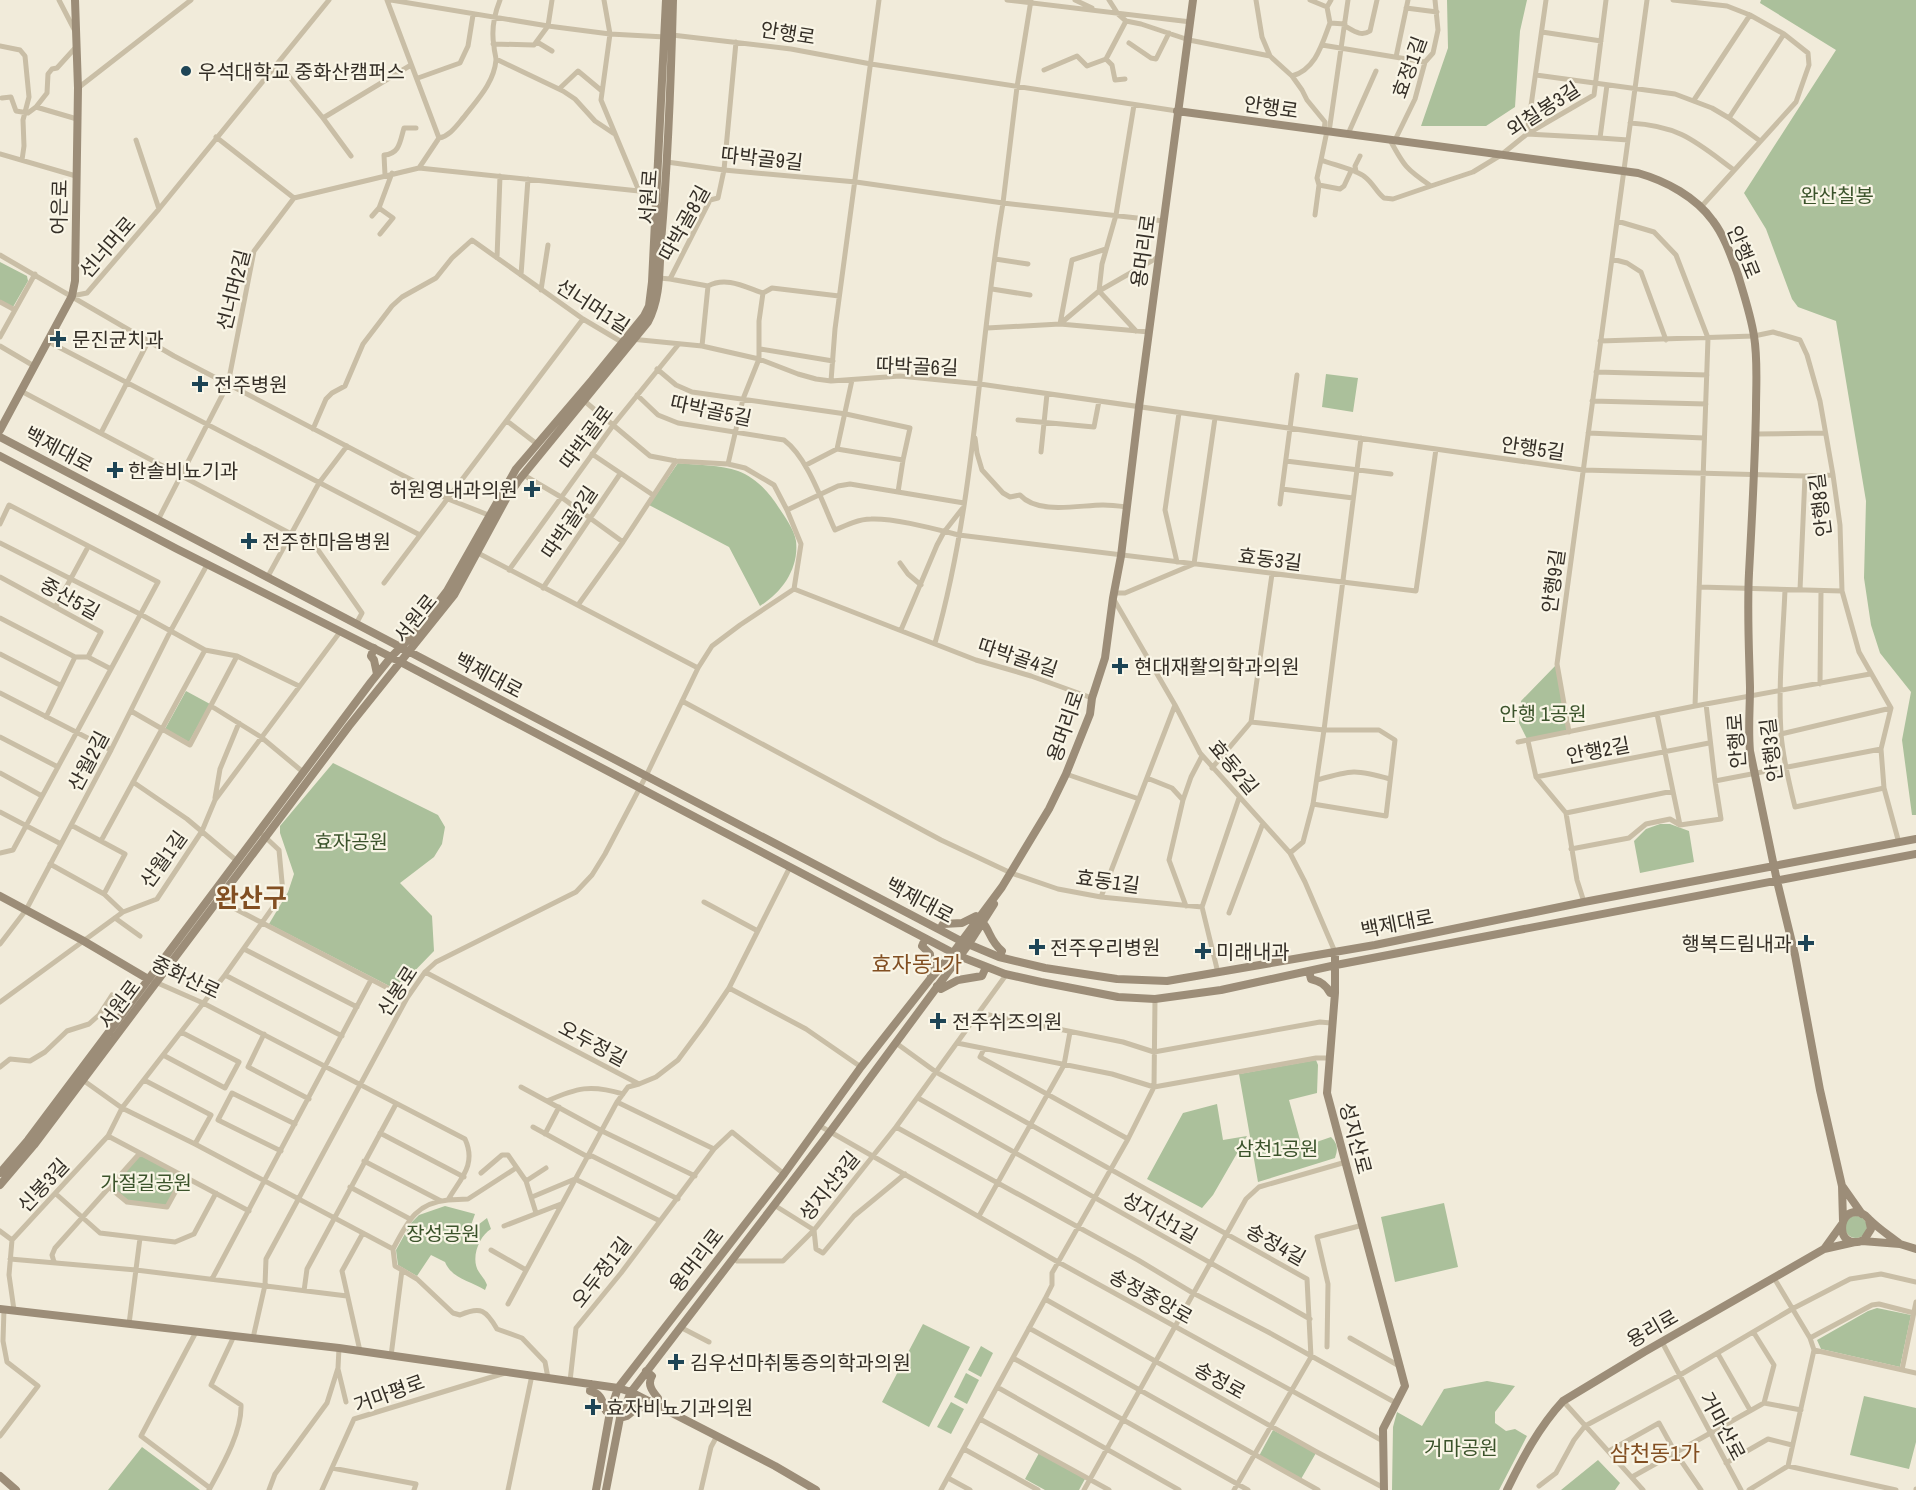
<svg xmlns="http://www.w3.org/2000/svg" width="1916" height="1490" viewBox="0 0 1916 1490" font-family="'Archivo Narrow','Noto Sans KR',sans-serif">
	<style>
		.green { fill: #abc09b }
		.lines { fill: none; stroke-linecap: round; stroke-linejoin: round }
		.street { stroke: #c9bea6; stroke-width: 5 }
		.secondary { stroke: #9c8d78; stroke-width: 8 }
		.poi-dot { fill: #1e4556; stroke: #f9f5e6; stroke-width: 2 }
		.labels { text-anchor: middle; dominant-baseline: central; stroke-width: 4.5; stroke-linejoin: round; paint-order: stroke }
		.street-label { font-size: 20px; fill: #352f27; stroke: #f9f5e6 }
		.poi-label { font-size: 20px; fill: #352f27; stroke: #f9f5e6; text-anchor: start }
		.park-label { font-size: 20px; fill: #3b532b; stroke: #f9f5e6 }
		.quarter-label { font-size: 22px; fill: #824f22; stroke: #f9f5e6 }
		.district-label { font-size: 26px; font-weight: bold; fill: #824f22; stroke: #f9f5e6 }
	</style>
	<rect width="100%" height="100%" fill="#f1ebda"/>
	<!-- green -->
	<path class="green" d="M1447,0H1527L1520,31L1515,107L1486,126H1421L1448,48Z
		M1761,0H1916V815H1912L1902,740L1911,692L1880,653L1871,625L1864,578L1866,501L1836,321L1798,307L1792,299L1766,229L1744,193L1836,50L1760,3Z
		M0,262L27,276L28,281L13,307L0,300Z
		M1326,374L1358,378L1353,412L1322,407Z
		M678,463C695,465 722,465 738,471C756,478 769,492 779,508C785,517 794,529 796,541C799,569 782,592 760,606L729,547L649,505Z
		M1557,664L1569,732L1528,741L1519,723L1521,701Z
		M186,691L210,704L189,742L165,729Z
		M333,763L438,815L445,827L442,844L434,857L400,883L432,916L434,951L402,984L399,991L269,924L288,892L294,874L280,833V826Z
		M1660,824H1670L1689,831L1694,862L1640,873L1634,841L1646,829Z
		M1316,1060L1318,1065L1317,1093L1289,1100L1302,1147L1331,1137C1338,1144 1338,1149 1335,1158L1258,1182L1239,1074Z
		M1217,1104L1223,1140L1247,1136L1213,1195L1202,1208L1147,1179L1183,1113Z
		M140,1153L184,1176L167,1207L127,1202L109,1187Z
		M1444,1203L1458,1267L1395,1282L1381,1217Z
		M445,1206L475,1214L470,1228H474L487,1218L491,1229C479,1236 470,1259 479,1272C482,1277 485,1279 487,1285L485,1290C471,1281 452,1279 445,1262L431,1255L417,1276L398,1265L396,1250L411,1223L419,1215Z
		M1845 1227a11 11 0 1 1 22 0a11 11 0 1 1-22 0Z
		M1877,1308L1911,1315L1900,1367L1821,1349L1817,1340L1868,1311Z
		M923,1324L970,1347L929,1427L882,1402Z
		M981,1346L993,1353L981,1377L968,1370Z
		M966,1373L979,1380L967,1404L954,1397Z
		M1487,1381L1515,1386L1495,1412V1423L1506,1431L1515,1429L1527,1436L1499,1490H1392L1393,1427L1397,1412L1422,1426L1444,1389Z
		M1864,1396L1916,1408V1442L1909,1469L1850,1455Z
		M951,1402L964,1409L951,1434L937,1427Z
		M1273,1430L1316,1453L1301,1479L1259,1456Z
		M142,1447L200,1490H108Z
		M1039,1453L1085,1479L1079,1490H1045L1025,1479Z
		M1598,1460L1620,1483L1615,1490H1561Z"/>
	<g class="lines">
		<!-- street -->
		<path class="street" d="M59,0L76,33
			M387,0L439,138L419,168
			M391,0L548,26L610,34L665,37L672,35L791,49L871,64L1177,111
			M604,0L610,34L601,100L639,191
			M1007,0L1191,22
			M1031,0L1017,87L1003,203L1164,221
			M1075,0L1092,8
			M1109,0L1118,14L1126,21L1141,24L1189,40L1270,56
			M1256,0L1262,37L1270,56L1292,76L1302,90L1307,100L1325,122L1324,131
			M1310,0L1327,7
			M1546,0L1527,134L1600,138L1607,85
			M1673,0L1727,6L1750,15L1784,34L1808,53L1809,65L1796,102L1701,207
			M1406,8L1437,12
			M1330,23L1327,7L1331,0
			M1345,26C1354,31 1361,37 1370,31L1377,0
			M1542,32L1601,41
			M537,42L552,51
			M1129,43L1151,58L1156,59L1169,33
			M493,44L534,45L548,26L552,0
			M1322,45L1425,62
			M0,46L20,50L25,56L29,97L23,120L24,146L22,160
			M1396,57L1408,0
			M496,59L563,91L575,99L595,121L613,133
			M1106,59L1112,65L1115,80L1125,79
			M278,63L323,118L351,156
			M1044,70L1077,56L1087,66L1106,59L1126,21
			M1536,75L1675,94L1712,108L1729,118L1760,141
			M1292,76C1316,69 1322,44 1330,23L1345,24
			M418,78L460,63L468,46L473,15
			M78,88L191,0
			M559,89L578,71L602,91
			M2,98L11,97L16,111L28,113L36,107L77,119
			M1694,100L1750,15
			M36,107L47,93L48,74L52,69L57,68L76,47
			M323,118L411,65
			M1729,118L1784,34
			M1630,123C1681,126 1696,142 1734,170
			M1327,131L1321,160C1334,165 1355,169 1365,177C1373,183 1377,193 1384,198L1393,199L1431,186
			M1329,132L1348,0
			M1348,134L1376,71
			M216,137L294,198
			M439,138C450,136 457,125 464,117C477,100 494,83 496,60C496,56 494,51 494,46C491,30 494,15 500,0
			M1600,138L1628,140
			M136,140L159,209
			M1390,140C1404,166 1406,169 1431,186L1473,172L1501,155L1527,134L1594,95L1606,0
			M1395,140L1415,99L1425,62L1433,53L1438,30L1435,0
			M0,154L76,176
			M667,162L724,170L856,182L1003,203C978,349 976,499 935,643
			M1356,172L1355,166L1360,156
			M385,175L384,155C400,154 400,141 404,128H416
			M1319,185L1340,189L1344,186L1351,171
			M379,208L393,218L380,234
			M1315,215L1319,185L1317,178L1321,160
			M372,216L379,208L392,173
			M1617,221L1654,232L1676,255L1708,338L1695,706
			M0,255L174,356L448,499L491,516
			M497,258L500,176
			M995,259L1028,264
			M1612,259L1627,263L1641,272L1666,340
			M521,275L528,179
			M659,278L670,279L710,200L718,198L724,170L736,42
			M670,279L708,286L702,346
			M708,286C726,276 745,287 763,293L772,288L839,296
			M992,289L1030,295
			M541,290L548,245
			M1099,291L1102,264L1116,215L1134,105
			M1099,291L1136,331
			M72,296L87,293L159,209L329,0
			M0,302L15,310
			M1060,324L1099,291L1160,256
			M1060,324L1072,260L1106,249
			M987,328L1060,324L1149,332
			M0,337L35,274
			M631,339L702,346L759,359L798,374L816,379L831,381L900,376L980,384L1583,470L1805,476L1833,475
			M47,341L420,535
			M1600,341L1754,336L1773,332L1800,340L1807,355L1820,401L1833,475L1840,525L1842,591L1859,652L1891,708L1881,749L1884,788L1899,843
			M0,346L34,366
			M760,349L833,361
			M657,369L676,385L692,392L846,414L910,428L903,460L837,449L806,465
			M1596,372L1707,375
			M831,381L835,329L879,0
			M21,391L316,547L362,613L356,624
			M637,395L658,415L678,423L784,440C808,458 822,502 835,530C846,525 859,519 871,519C895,518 935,529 959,535L1416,591L1436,449
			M1592,401L1706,404
			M1018,420L1094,427L1099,401
			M507,421L537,444
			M313,429L326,399L332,393L345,386L363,344L392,306L402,297L436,278L452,258L472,240L583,319L625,344
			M101,433L149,340
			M1588,433L1704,438
			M1756,434L1824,433
			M975,438L977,453L982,470L1003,493L1010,497L1020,495C1038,515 1079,505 1103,505C1111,505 1119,506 1127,507
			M837,449L852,380
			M1041,452L1047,394
			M592,454L653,495
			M1286,461L1391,474
			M728,464L743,399L759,359V321L763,293
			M527,477L561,497L623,542
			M1282,489L1353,498
			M898,492L903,460
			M1280,504L1297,375
			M787,510L838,486L850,484L964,503
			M158,520L228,384L254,251L294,198L419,168L639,191L658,195
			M0,524L9,505L158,582L13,850L0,853
			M0,543L140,614L205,650L237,656L299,686
			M476,552L698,668
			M1177,562L1165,510L1179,413
			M900,563L908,574L921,585
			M509,570L614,424L678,345
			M0,577L101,632L88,657
			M267,578L319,483L347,446
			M384,583L583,319
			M1699,587L1842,591
			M543,588L620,474
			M794,589L976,660L1031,676L1092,698
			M1785,590C1783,637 1778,686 1781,734C1783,758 1789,783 1795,807L1884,788
			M1800,590L1805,476
			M1114,593H1125L1194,564L1215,418
			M1113,598L1175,705L1200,753L1290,853L1305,882L1335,952
			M578,605L623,542L676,461
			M56,606L88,547
			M0,618L75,657H88L111,669
			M901,630L937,545L944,532L962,509
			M0,654L60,685
			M1820,684L1821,591
			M0,693L111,750
			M682,701L941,840L1011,873L1058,889L1101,897L1202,907
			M1706,704L1715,781
			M211,706L261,737L303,772
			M131,711L190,745L237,656
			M1657,714L1680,825
			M46,717L75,657
			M1251,722L1324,730L1313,804L1303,842L1290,853
			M1569,732L1557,664L1647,0
			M1781,734L1891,708
			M0,737L58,767
			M1528,741L1536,777L1566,813L1577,880L1584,902
			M1518,742L1695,706L1870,674
			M1212,768L1251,722L1272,574
			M0,773L42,796
			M1066,774L1139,799
			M1536,777L1709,743
			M1147,778L1172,788L1183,800L1169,860L1186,906
			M1317,780C1352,770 1355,769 1390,779
			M133,782L187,819L237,861
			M215,798L220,769L239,723
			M1183,800L1191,777L1202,756
			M1313,804L1386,816L1395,740L1379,730H1324L1361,438
			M0,812L61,844
			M1566,813L1673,791
			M71,825L125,854L104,894
			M101,841L205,650
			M1571,849L1629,838L1646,824L1670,819L1680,825L1721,819L1715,781L1881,749
			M50,864L104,894L123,912
			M1101,897L1175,705
			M220,901L407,998
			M704,902L756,930
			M1229,913L1263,823
			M115,918L140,936
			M0,944L26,910L111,750L170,632L207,565
			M244,949L357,1007
			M425,972L639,1084L628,1087L617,1102L714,1149L732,1132L784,1174
			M1218,973L1202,907L1239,798
			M225,975L342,1036
			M153,981L203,1003L465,1139C477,1165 460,1179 448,1200C415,1203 407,1223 393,1249
			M729,988L806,1029L861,1067
			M0,1002L123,912L157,899L202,831L215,800L340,632
			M979,1013L1123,1042L1154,1052L1320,1022L1331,1023
			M264,1034L248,1067L309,1099
			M896,1043L936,1072L1307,1279L1311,1357L1234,1490
			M957,1043L1112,1074L1154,1087L1316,1058H1329
			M984,1049L980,1057L1128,1139
			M163,1055L225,1088L239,1062L181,1032
			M0,1067L10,1059L30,1061L45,1052L67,1031L89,1024L99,1015L112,995L121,1001
			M80,1078L122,1108L195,1144L393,1249L395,1266L402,1270L391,1356
			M144,1080L211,1115L195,1144
			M639,1084L656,1077L678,1060L704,1025L729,988L790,867
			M521,1087L602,1131L695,1176
			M918,1098L1310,1319
			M547,1101C577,1088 590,1084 623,1094
			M820,1126L1058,1262L1383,1441
			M533,1127L588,1157L592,1156L678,1199
			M896,1127L1138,1260L1193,1293L1268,1332L1396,1403
			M380,1133L464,1177
			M545,1134L559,1107
			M108,1136L249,1211
			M281,1151L218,1120L232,1093L295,1124
			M364,1161L441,1201
			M481,1173L502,1155H508L526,1181L536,1213
			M526,1181L546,1168
			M109,1187L127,1202L167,1207L184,1176
			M350,1187L410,1219
			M56,1194L100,1233L175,1242L194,1234L216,1193
			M532,1197L575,1179L660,1221
			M448,1200L468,1199L516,1168
			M774,1205L814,1230L816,1249L823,1253L854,1216L905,1174
			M979,1216L1064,1065L1070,1032
			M504,1226L561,1204
			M0,1231L12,1240
			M491,1250L526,1270
			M733,1258L737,1261H783L814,1230L896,1127L1006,975
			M10,1259L136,1270L347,1296
			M54,1262L52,1255L55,1248L140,1153
			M402,1270L417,1279L453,1313L460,1315C481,1306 486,1310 497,1329L522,1338L545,1362L548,1378
			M212,1279L371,980
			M304,1291L307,1269L396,1104
			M1045,1299L1315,1451L1384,1488
			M508,1304L617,1102
			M14,1310L9,1275L12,1240L108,1136L122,1108L225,975L283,893L279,850L263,835
			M129,1324L140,1238
			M680,1327L709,1342
			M1029,1328L1318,1490
			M196,1332L141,1436L210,1488
			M1754,1333L1774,1365L1764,1403
			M253,1338L265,1285L266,1259L407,998L425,972L436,962L576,892L592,875L605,854L646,776L698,668L712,646L740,625L794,589L801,544L787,510L774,485L745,468L728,464L676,461L650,456L582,399
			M1350,1338L1401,1367
			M1810,1338L1872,1305L1879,1304L1914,1313
			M1662,1342L1741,1490
			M1327,1347L1328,1284L1317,1237L1363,1225
			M1814,1350L1916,1373
			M360,1351L342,1271L363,1233
			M1718,1354L1750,1410
			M1013,1358L1248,1490
			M338,1369L346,1402
			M1902,1370L1916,1302
			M570,1381L576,1328L621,1273L714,1149
			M997,1387L1179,1490
			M1563,1401L1643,1490
			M1764,1403L1801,1410
			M980,1419L1109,1490
			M0,1436L38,1386L7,1362L3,1341L4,1309
			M964,1449L1038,1490
			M1609,1451L1659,1423L1675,1452L1701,1490
			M1726,1463L1768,1439L1792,1445
			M1788,1466L1896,1490
			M332,1468L416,1484L414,1490
			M1632,1477L1764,1403
			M948,1478L970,1490
			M1539,1486L1556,1473L1574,1440L1585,1426L1680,1375L1792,1309L1850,1279L1881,1274L1916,1282
			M209,1490C222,1466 242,1432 241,1405L211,1385L234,1336
			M269,1490L275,1474L327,1403L338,1368L339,1348
			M322,1490L354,1419L505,1373
			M508,1490L532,1375
			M701,1490L711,1447L717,1436
			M941,1490L1045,1299L1052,1285V1273L1128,1139L1154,1087L1155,999
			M1084,1490L1246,1199L1259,1187L1346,1162
			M1749,1490L1788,1466L1814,1350L1810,1338L1774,1278
			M1916,1490V1489"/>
		<!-- secondary -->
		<path class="secondary" d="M1177,111L1638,173C1666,181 1696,197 1713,221C1725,237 1731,256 1738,275C1744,295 1751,316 1754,336C1758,360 1756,385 1756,409C1755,464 1752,518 1749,573C1747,611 1749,649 1750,687C1750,708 1748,729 1750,751L1777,881L1795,955L1820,1090L1842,1186L1843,1221
			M0,430L72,296L75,281L78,88L75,0
			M0,437L961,941L999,957L1045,968L1117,979L1167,981L1375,945L1584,902L1916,839
			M0,456L177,549L391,657L959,956L1005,974L1041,982L1118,997L1155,999L1221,990L1336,965L1916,854
			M374,648L371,656L374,660L377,674
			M0,896L82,940L148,979
			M983,923C990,931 990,941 1002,951L999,957
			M940,929L943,924L962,923L976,916L979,918
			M925,939L922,946L930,954L931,977
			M1335,952V993L1327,1093L1405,1386L1383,1429L1384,1490
			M1309,971L1311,979C1319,981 1326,984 1330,993H1335
			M937,986L941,989L958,980L982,976L986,967
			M0,1173L28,1140L371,682L391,657L415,633L447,591L516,469L592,380L644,316L649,306L652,282L666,0
			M0,1185L34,1145L349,726L454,595L506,499L519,480L648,322C661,297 659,270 661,242C668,162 671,81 673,0
			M1843,1187L1862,1214
			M1869,1220L1871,1229L1864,1240C1833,1253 1837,1202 1863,1214C1867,1216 1867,1218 1870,1220C1879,1229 1890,1236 1900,1244
			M1862,1241L1900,1244L1916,1249
			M1824,1249L1855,1242
			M0,1309L339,1348L618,1388L631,1392L775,1466L816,1490
			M591,1384L590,1391C602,1394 602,1401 606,1411L610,1412
			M620,1418L627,1416L637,1408L655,1405L658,1398C652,1391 647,1384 652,1376L646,1371
			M0,1476L16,1490
			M596,1490L610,1412L618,1388L784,1174L861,1067L931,978L953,953L1002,887L1049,809L1066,774L1090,714L1092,698L1105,658L1113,598L1121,556L1139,407L1193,0
			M606,1490L620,1418L631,1392L830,1132L968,945L994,904
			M1507,1490C1522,1459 1539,1427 1563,1401L1644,1352L1824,1249L1842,1224"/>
	</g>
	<!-- markers -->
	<g class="poi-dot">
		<circle cx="186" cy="71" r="6"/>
		<path d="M55 330h6v6h6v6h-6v6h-6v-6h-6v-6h6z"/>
		<path d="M197 375h6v6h6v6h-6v6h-6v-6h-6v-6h6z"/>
		<path d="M112 461h6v6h6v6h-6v6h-6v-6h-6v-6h6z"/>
		<path d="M529 480h6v6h6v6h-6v6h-6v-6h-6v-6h6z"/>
		<path d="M246 532h6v6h6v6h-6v6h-6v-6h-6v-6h6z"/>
		<path d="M1117 657h6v6h6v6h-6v6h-6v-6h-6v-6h6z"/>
		<path d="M1803 934h6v6h6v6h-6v6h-6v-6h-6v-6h6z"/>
		<path d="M1034 938h6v6h6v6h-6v6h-6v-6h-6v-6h6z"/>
		<path d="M1200 942h6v6h6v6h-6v6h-6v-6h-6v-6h6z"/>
		<path d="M935 1012h6v6h6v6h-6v6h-6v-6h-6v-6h6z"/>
		<path d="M673 1353h6v6h6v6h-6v6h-6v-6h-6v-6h6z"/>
		<path d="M590 1398h6v6h6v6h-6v6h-6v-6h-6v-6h6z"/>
	</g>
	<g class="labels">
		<!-- street labels -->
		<g class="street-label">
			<text transform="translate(788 33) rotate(9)">안행로</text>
			<text transform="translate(1409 67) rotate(-70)">효정1길</text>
			<text transform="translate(1271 107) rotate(8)">안행로</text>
			<text transform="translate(1543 109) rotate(-33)">외칠봉3길</text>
			<text transform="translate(762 158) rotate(6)">따박골9길</text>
			<text transform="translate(648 197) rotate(-86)">서원로</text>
			<text transform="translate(59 207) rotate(-89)">어은로</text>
			<text transform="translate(684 223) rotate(-61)">따박골8길</text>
			<text transform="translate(107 247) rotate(-49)">선너머로</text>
			<text transform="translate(1143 251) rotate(-82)">용머리로</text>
			<text transform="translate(1744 252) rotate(68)">안행로</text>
			<text transform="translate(233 290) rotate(-76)">선너머2길</text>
			<text transform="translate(593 306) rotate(33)">선너머1길</text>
			<text transform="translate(917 366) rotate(2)">따박골6길</text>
			<text transform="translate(711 410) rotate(12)">따박골5길</text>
			<text transform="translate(586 437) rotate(-53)">따박골로</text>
			<text transform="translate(1533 448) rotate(8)">안행5길</text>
			<text transform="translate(59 449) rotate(28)">백제대로</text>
			<text transform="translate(1820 505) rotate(-97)">안행8길</text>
			<text transform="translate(569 522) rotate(-56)">따박골2길</text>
			<text transform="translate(1270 559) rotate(7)">효동3길</text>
			<text transform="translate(1553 581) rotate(-82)">안행9길</text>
			<text transform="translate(70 598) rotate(29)">중산5길</text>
			<text transform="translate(415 618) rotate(-51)">서원로</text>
			<text transform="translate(1018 657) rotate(18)">따박골4길</text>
			<text transform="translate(489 675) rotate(28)">백제대로</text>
			<text transform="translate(1065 726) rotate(-71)">용머리로</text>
			<text transform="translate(1736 741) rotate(-94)">안행로</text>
			<text transform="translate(1598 750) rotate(-11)">안행2길</text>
			<text transform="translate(1771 750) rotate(-97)">안행3길</text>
			<text transform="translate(88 761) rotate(-62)">산월2길</text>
			<text transform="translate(1234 767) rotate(50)">효동2길</text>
			<text transform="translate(163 859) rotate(-54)">산월1길</text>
			<text transform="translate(1108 881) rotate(8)">효동1길</text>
			<text transform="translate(920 900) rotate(28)">백제대로</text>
			<text transform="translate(1397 923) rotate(-11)">백제대로</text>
			<text transform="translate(186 977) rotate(25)">중화산로</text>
			<text transform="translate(397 991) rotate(-57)">신봉로</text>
			<text transform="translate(119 1004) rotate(-53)">서원로</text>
			<text transform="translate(593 1043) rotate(28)">오두정길</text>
			<text transform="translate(1356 1138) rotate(75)">성지산로</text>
			<text transform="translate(43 1185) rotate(-47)">신봉3길</text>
			<text transform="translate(829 1186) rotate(-51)">성지산3길</text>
			<text transform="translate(1160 1217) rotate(29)">성지산1길</text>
			<text transform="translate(1276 1244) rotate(29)">송정4길</text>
			<text transform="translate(696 1260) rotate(-52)">용머리로</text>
			<text transform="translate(601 1272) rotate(-52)">오두정1길</text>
			<text transform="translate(1151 1296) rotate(29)">송정중앙로</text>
			<text transform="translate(1652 1328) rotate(-30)">용리로</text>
			<text transform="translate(1220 1380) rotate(29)">송정로</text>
			<text transform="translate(389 1393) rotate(-20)">거마평로</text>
			<text transform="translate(1723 1426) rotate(62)">거마산로</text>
		</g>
		<!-- poi labels -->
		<g class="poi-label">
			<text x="198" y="71">우석대학교 중화산캠퍼스</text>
			<text x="72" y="339">문진균치과</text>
			<text x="214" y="384">전주병원</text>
			<text x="128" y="470">한솔비뇨기과</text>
			<text x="518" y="489" text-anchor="end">허원영내과의원</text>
			<text x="262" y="541">전주한마음병원</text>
			<text x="1134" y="666">현대재활의학과의원</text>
			<text x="1792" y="943" text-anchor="end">행복드림내과</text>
			<text x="1050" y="947">전주우리병원</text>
			<text x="1216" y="951">미래내과</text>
			<text x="952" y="1021">전주쉬즈의원</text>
			<text x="690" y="1362">김우선마취통증의학과의원</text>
			<text x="606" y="1407">효자비뇨기과의원</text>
		</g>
		<!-- park labels -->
		<g class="park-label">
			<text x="1837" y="195">완산칠봉</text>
			<text x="1543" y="713">안행 1공원</text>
			<text x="351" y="841">효자공원</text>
			<text x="1277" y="1148">삼천1공원</text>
			<text x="146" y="1182">가절길공원</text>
			<text x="443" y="1233">장성공원</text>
			<text x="1461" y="1447">거마공원</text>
		</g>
		<!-- quarter labels -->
		<g class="quarter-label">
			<text x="917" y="964">효자동1가</text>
			<text x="1655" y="1453">삼천동1가</text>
		</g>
		<!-- district labels -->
		<g class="district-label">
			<text x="251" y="897">완산구</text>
		</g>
	</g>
</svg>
